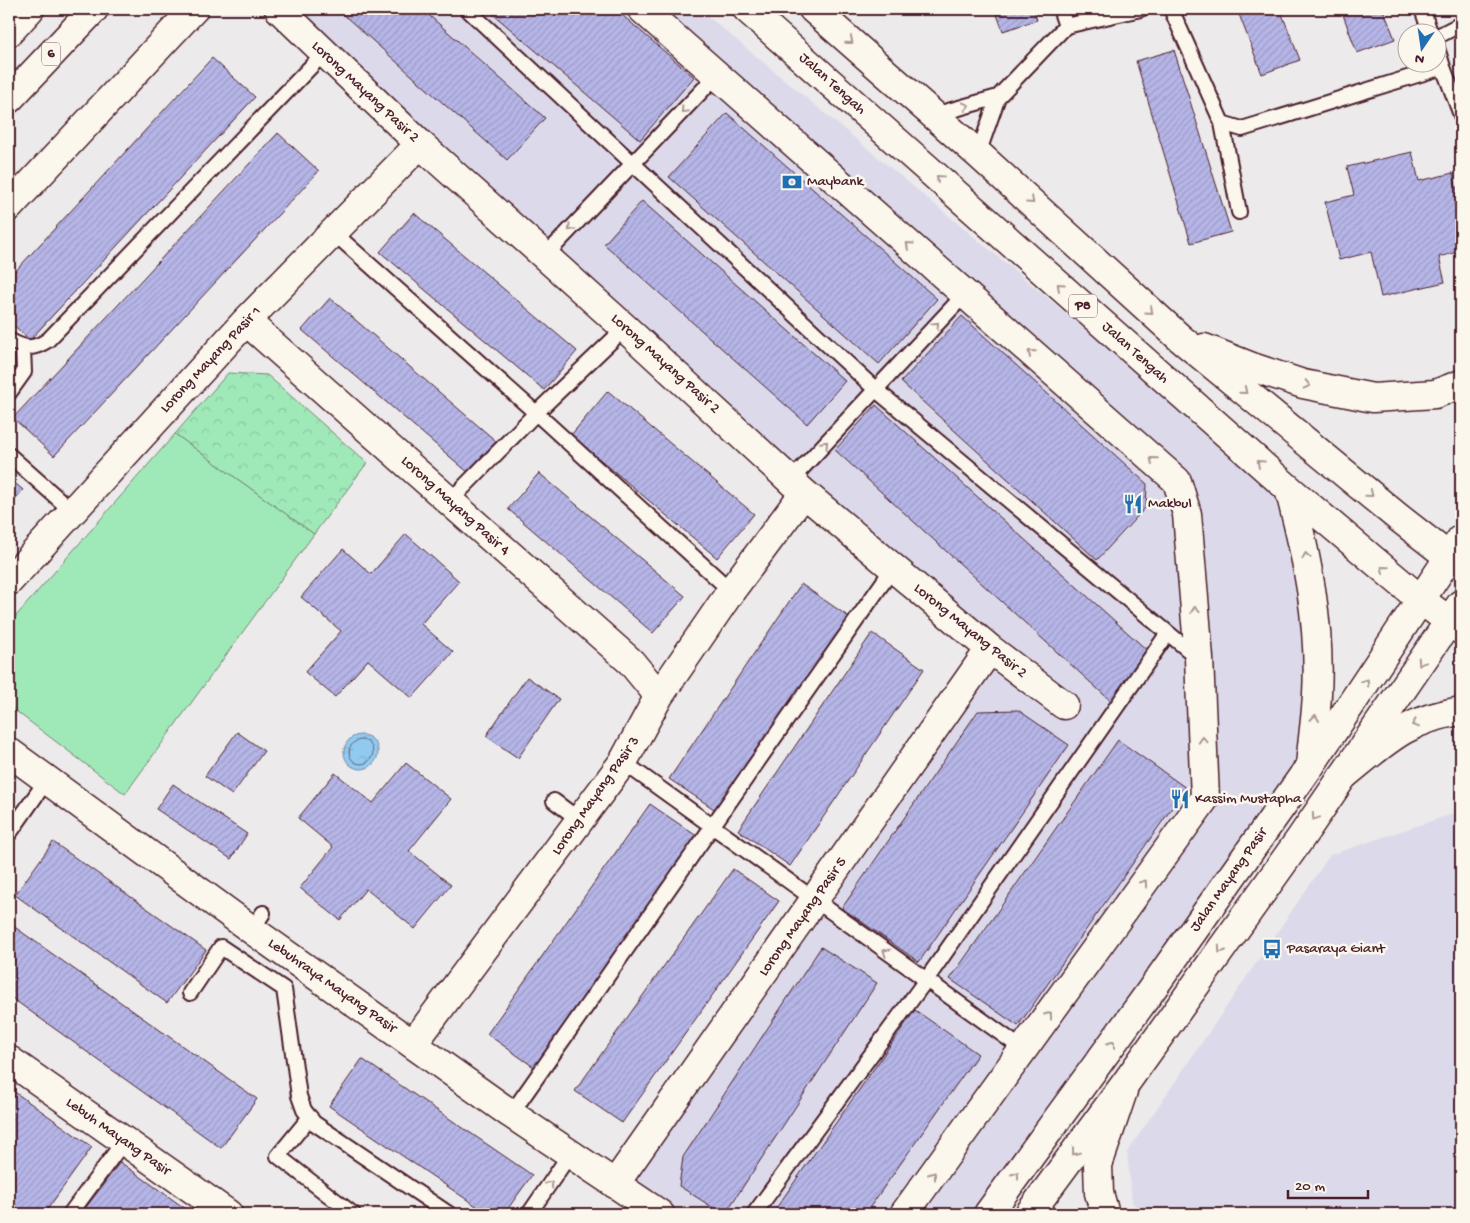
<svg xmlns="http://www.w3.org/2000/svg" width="1470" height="1223" viewBox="0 0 1470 1223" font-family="'Gochi Hand',sans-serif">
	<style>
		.built { fill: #dcdaea }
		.green { fill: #9fe9b8; stroke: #748472 }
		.forest { fill: url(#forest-crowns); stroke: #748472 }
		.water { fill: url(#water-ripples); stroke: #7586a1 }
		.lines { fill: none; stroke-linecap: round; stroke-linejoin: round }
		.shore { stroke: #66637a; stroke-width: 1 }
		.building { fill: url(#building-hatch); stroke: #4a1f2b }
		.lane-casing { stroke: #4a1f2b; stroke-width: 18 }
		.street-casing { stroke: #4a1f2b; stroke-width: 31 }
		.secondary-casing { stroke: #4a1f2b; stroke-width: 31 }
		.primary-casing { stroke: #4a1f2b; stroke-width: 31 }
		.highway-casing { stroke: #4a1f2b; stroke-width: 31 }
		.lane { stroke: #fbf7ec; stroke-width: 14 }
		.street { stroke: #fbf7ec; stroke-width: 28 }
		.secondary { stroke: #fbf7ec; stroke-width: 28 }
		.primary { stroke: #fbf7ec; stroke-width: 28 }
		.highway { stroke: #fbf7ec; stroke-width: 28 }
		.oneway { stroke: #ab9695 }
		.labels { text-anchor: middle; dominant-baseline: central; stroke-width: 5; stroke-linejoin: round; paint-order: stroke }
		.shield { fill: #fbf7ec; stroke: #7f6065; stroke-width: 1 }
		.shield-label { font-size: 14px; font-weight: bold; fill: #4a1f2b }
		.street-label { font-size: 15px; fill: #4a1f2b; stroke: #fbf7ec }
		.poi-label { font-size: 15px; fill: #4a1f2b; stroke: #fbf7ec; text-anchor: start }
	</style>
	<defs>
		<pattern id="forest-crowns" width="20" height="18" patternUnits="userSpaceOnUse" patternTransform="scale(1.25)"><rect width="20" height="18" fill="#9fe9b8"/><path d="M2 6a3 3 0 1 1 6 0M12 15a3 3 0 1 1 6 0" fill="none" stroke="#8ac79e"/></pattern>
		<pattern id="water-ripples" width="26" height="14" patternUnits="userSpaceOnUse" patternTransform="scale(1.25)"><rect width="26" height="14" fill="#91caf0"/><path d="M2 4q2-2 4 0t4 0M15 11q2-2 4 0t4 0" fill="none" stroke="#7fadce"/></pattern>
		<pattern id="building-hatch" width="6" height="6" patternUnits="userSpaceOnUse" patternTransform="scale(1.25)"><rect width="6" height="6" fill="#b5b5e7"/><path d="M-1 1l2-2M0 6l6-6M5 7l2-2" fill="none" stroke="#9d9bc6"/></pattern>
	</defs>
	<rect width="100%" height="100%" fill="#edeaeb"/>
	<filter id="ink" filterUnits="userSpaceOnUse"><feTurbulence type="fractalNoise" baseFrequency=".02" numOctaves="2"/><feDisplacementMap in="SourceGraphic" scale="10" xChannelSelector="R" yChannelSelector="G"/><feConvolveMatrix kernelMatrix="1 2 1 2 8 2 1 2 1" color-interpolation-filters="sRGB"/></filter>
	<g filter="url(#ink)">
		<!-- built -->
		<path class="built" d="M258,9H699L1306,512L1308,787L1005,1214H638L612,1195L988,661Z
			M1461,811V1214H1147L1132,1203L1127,1152L1330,855Z"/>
		<!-- green -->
		<path class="green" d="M175,434L314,534L125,794L9,706V624Z"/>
		<!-- forest -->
		<path class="forest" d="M228,373L267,375L367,463L314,534L175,434Z"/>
		<!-- water -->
		<path class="water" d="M344 752a17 17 0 1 1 34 0a17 17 0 1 1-34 0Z"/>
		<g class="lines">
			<!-- shore -->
			<path class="shore" d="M349 752a12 12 0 1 1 24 0a12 12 0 1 1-24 0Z"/>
		</g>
		<!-- building -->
		<path class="building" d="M337,9H422L545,118L507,160Z
			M487,9H615L694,77L640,140Z
			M995,9H1033L1037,20L1003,31Z
			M1237,9H1280L1300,60L1262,74Z
			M1341,9H1383L1395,39L1357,53Z
			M1174,50L1231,232L1191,243L1136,61Z
			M212,58L255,97L30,340L9,321V278Z
			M727,113L937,299L879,364L669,177Z
			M278,133L319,171L54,456L13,418Z
			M1412,152L1419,181L1453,173L1461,208V251L1439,257L1445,282L1381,297L1371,252L1339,260L1325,202L1354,195L1347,167Z
			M642,201L845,381L807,424L604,244Z
			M414,213L577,351L544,390L380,252Z
			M330,298L497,442L470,474L302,330Z
			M962,316L1147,484L1146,507L1097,560L901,382Z
			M608,391L754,514L717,558L571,435Z
			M876,405L1149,652L1113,703L835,450Z
			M539,473L685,596L653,633L508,509Z
			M9,478L23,490L9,506Z
			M406,534L459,581L421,624L453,652L412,698L368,660L335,697L305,672L341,631L301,597L343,549L371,574Z
			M801,584L849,617L717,811L669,779Z
			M872,633L924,669L790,866L738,830Z
			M527,677L559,699L518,758L486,736Z
			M1018,710L1069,745L919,962L842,908L978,711Z
			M237,732L264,751L232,795L205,776Z
			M1118,740L1186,788L1018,1026L950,979Z
			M406,763L451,799L409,851L451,885L415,929L366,889L340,920L300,888L333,847L298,818L335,773L373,803Z
			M173,784L247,834L231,859L156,809Z
			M650,804L701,839L538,1070L487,1034Z
			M53,842L206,950L167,1003L15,895Z
			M733,869L779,901L622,1123L575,1091Z
			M9,923L257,1099L221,1148L9,996Z
			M821,947L877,983L725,1214H723L679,1186L683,1157Z
			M915,1010L978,1054L865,1214H772Z
			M362,1059L532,1175L504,1214H488L329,1106Z
			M9,1088L92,1147L44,1214H26L9,1202Z
			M120,1162L193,1214H81Z"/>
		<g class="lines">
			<defs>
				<path id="lane" d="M467,9L875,389L1198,658
					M1171,9L1222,123L1242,129L1443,67L1438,51
					M1422,9L1430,32
					M1066,26L1141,9
					M1438,36L1461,24
					M1443,67L1461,115
					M934,115L998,97
					M1222,123L1239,212
					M978,154L998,97L1066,26L1060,9
					M334,233L536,413L731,591
					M545,256L717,75
					M9,340C25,349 33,350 48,340L323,54
					M9,393L24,372L23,348
					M9,455L72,511
					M792,479L965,294
					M450,501L536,413L625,328
					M623,762L1024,1050
					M554,801L581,821
					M9,834L46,781
					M252,930L263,913
					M190,993L221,947L284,989L299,1096L304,1110L314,1123L449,1214
					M511,1114L893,568
					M310,1117L278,1156L353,1214
					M70,1214L124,1141
					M529,1214L570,1154
					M754,1214L926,980L1168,633"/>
				<path id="street" d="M279,9L420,144L625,328L804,493L990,649L1064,705
					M642,9L1177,481L1187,514L1199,658L1205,798L904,1214
					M9,207L194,9
					M246,321L631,662L659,696
					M9,581L246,321L420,144
					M9,752L252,930L511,1114L660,1214
					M413,1044L623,762L659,696L731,591L804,493
					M9,1060L228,1214
					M615,1184L990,649
					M1105,1214L1099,1193L1098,1165L1123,1091"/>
				<path id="secondary" d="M988,1214L1147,996L1310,766L1461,539
					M1029,1214L1125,1084L1300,839L1461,604"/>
				<path id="primary" d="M747,9L1289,489L1421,600L1461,630
					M813,9L978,154L1180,338L1399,518L1449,557L1461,563
					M1204,348L1252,367L1303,384L1373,398L1435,394L1461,384
					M1289,489C1307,556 1321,625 1317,694C1316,718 1312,742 1310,766
					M1342,777C1384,743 1406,719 1461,711"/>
				<path id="highway" d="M9,32L30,9
					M9,99L94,9"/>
			</defs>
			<!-- lane casing -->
			<use href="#lane" class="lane-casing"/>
			<!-- street casing -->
			<use href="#street" class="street-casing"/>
			<!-- secondary casing -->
			<use href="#secondary" class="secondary-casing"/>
			<!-- primary casing -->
			<use href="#primary" class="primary-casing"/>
			<!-- highway casing -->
			<use href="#highway" class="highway-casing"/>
			<!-- lane -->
			<use href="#lane" class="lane"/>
			<!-- street -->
			<use href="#street" class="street"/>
			<!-- secondary -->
			<use href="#secondary" class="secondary"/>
			<!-- primary -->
			<use href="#primary" class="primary"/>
			<!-- highway -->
			<use href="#highway" class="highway"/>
		</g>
		<!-- one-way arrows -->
		<defs><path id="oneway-chevron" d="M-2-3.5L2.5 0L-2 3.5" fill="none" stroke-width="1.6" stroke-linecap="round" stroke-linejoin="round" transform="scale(1.25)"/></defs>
		<g class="oneway">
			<use href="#oneway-chevron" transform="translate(850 41) rotate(41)"/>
			<use href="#oneway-chevron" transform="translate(966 106) rotate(-15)"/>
			<use href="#oneway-chevron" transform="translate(684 110) rotate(133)"/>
			<use href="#oneway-chevron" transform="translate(939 178) rotate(-138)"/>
			<use href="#oneway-chevron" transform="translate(1031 201) rotate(42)"/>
			<use href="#oneway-chevron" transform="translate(571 228) rotate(134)"/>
			<use href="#oneway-chevron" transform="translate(909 245) rotate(-138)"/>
			<use href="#oneway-chevron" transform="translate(1060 286) rotate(-138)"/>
			<use href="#oneway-chevron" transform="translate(1150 311) rotate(42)"/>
			<use href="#oneway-chevron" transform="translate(936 325) rotate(-47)"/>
			<use href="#oneway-chevron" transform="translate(1031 353) rotate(-139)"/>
			<use href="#oneway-chevron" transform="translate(1307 385) rotate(13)"/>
			<use href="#oneway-chevron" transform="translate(1244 391) rotate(39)"/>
			<use href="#oneway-chevron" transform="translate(825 444) rotate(-47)"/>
			<use href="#oneway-chevron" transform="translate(1153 460) rotate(-139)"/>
			<use href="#oneway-chevron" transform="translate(1260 463) rotate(-138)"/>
			<use href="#oneway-chevron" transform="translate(1370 494) rotate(39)"/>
			<use href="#oneway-chevron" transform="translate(1306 556) rotate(-100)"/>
			<use href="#oneway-chevron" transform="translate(1384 569) rotate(-140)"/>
			<use href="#oneway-chevron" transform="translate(1195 610) rotate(-95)"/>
			<use href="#oneway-chevron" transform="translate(1421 662) rotate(124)"/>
			<use href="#oneway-chevron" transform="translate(1366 682) rotate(-56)"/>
			<use href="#oneway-chevron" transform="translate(1315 718) rotate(-84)"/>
			<use href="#oneway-chevron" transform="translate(1415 724) rotate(159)"/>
			<use href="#oneway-chevron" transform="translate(1203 740) rotate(-93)"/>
			<use href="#oneway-chevron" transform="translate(1315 817) rotate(124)"/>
			<use href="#oneway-chevron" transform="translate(1144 883) rotate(-54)"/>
			<use href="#oneway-chevron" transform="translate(1221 950) rotate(125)"/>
			<use href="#oneway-chevron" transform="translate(886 952) rotate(-145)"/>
			<use href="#oneway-chevron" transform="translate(1049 1015) rotate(-54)"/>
			<use href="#oneway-chevron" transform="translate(1112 1044) rotate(-54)"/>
			<use href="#oneway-chevron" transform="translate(1075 1152) rotate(127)"/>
			<use href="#oneway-chevron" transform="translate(933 1175) rotate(-54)"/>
			<use href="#oneway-chevron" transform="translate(1016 1175) rotate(-54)"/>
			<use href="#oneway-chevron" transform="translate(550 1184) rotate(-56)"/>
		</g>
	</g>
	<!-- icons -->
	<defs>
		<symbol id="bank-bare" viewBox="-9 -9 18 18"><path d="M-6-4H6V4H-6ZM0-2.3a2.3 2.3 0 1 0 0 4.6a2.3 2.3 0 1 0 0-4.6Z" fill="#1f6fb2" stroke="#fbf7ec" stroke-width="2.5" paint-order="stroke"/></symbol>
		<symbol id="restaurant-bare" viewBox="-9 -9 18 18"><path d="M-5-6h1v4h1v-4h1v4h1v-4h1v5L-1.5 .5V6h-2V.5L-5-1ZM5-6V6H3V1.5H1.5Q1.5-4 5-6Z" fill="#1f6fb2" stroke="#fbf7ec" stroke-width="2.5" paint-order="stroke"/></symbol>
		<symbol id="bus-bare" viewBox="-9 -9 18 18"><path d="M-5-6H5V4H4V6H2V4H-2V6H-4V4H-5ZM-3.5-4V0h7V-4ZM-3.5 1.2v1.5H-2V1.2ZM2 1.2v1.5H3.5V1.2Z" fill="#1f6fb2" stroke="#fbf7ec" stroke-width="2.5" paint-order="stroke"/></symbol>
	</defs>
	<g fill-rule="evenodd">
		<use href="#bank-bare" x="778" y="168" width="28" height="28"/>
		<use href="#restaurant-bare" x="1119" y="490" width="28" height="28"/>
		<use href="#restaurant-bare" x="1166" y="785" width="28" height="28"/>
		<use href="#bus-bare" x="1258" y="935" width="28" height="28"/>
	</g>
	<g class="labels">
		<!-- shield labels -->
		<g class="shield">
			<rect x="42" y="42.5" width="18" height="23" rx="4"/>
			<rect x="1069" y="294.5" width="28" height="23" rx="4"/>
		</g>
		<g class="shield-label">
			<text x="51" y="54">6</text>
			<text x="1083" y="306">P8</text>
		</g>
		<!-- street labels -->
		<g class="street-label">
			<text transform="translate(832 84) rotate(42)">Jalan Tengah</text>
			<text transform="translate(365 92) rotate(43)">Lorong Mayang Pasir 2</text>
			<text transform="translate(1135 353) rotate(42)">Jalan Tengah</text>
			<text transform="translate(211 360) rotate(-47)">Lorong Mayang Pasir 1</text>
			<text transform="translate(665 364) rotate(42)">Lorong Mayang Pasir 2</text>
			<text transform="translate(455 506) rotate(42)">Lorong Mayang Pasir 4</text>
			<text transform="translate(970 631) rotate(39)">Lorong Mayang Pasir 2</text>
			<text transform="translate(596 796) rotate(-55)">Lorong Mayang Pasir 3</text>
			<text transform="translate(1229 880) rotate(-55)">Jalan Mayang Pasir</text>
			<text transform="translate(803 917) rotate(-55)">Lorong Mayang Pasir 5</text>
			<text transform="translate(332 986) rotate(35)">Lebuhraya Mayang Pasir</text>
			<text transform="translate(118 1137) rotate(35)">Lebuh Mayang Pasir</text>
		</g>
		<!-- poi labels -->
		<g class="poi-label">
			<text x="807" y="182">Maybank</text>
			<text x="1148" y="504">Makbul</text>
			<text x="1195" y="799">Kassim Mustapha</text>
			<text x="1287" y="949">Pasaraya Giant</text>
		</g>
	</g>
	<!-- margin -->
	<rect width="1470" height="1223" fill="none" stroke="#fbf7ec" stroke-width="30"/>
	<rect x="15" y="15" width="1440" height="1193" fill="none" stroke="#4a1f2b" stroke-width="2" filter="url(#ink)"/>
	<!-- north arrow -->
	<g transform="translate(1422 48) rotate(193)"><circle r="24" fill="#fbf7ec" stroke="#b4a19f"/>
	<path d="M0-4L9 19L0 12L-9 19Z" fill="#1f6fb2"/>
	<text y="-8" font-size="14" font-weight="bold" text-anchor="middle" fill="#4a1f2b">N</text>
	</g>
	<!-- scale -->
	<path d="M1288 1190v8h80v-8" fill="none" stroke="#4a1f2b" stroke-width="2.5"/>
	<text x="1295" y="1190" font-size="15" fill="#4a1f2b" stroke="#fbf7ec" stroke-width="4" paint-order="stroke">20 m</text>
</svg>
